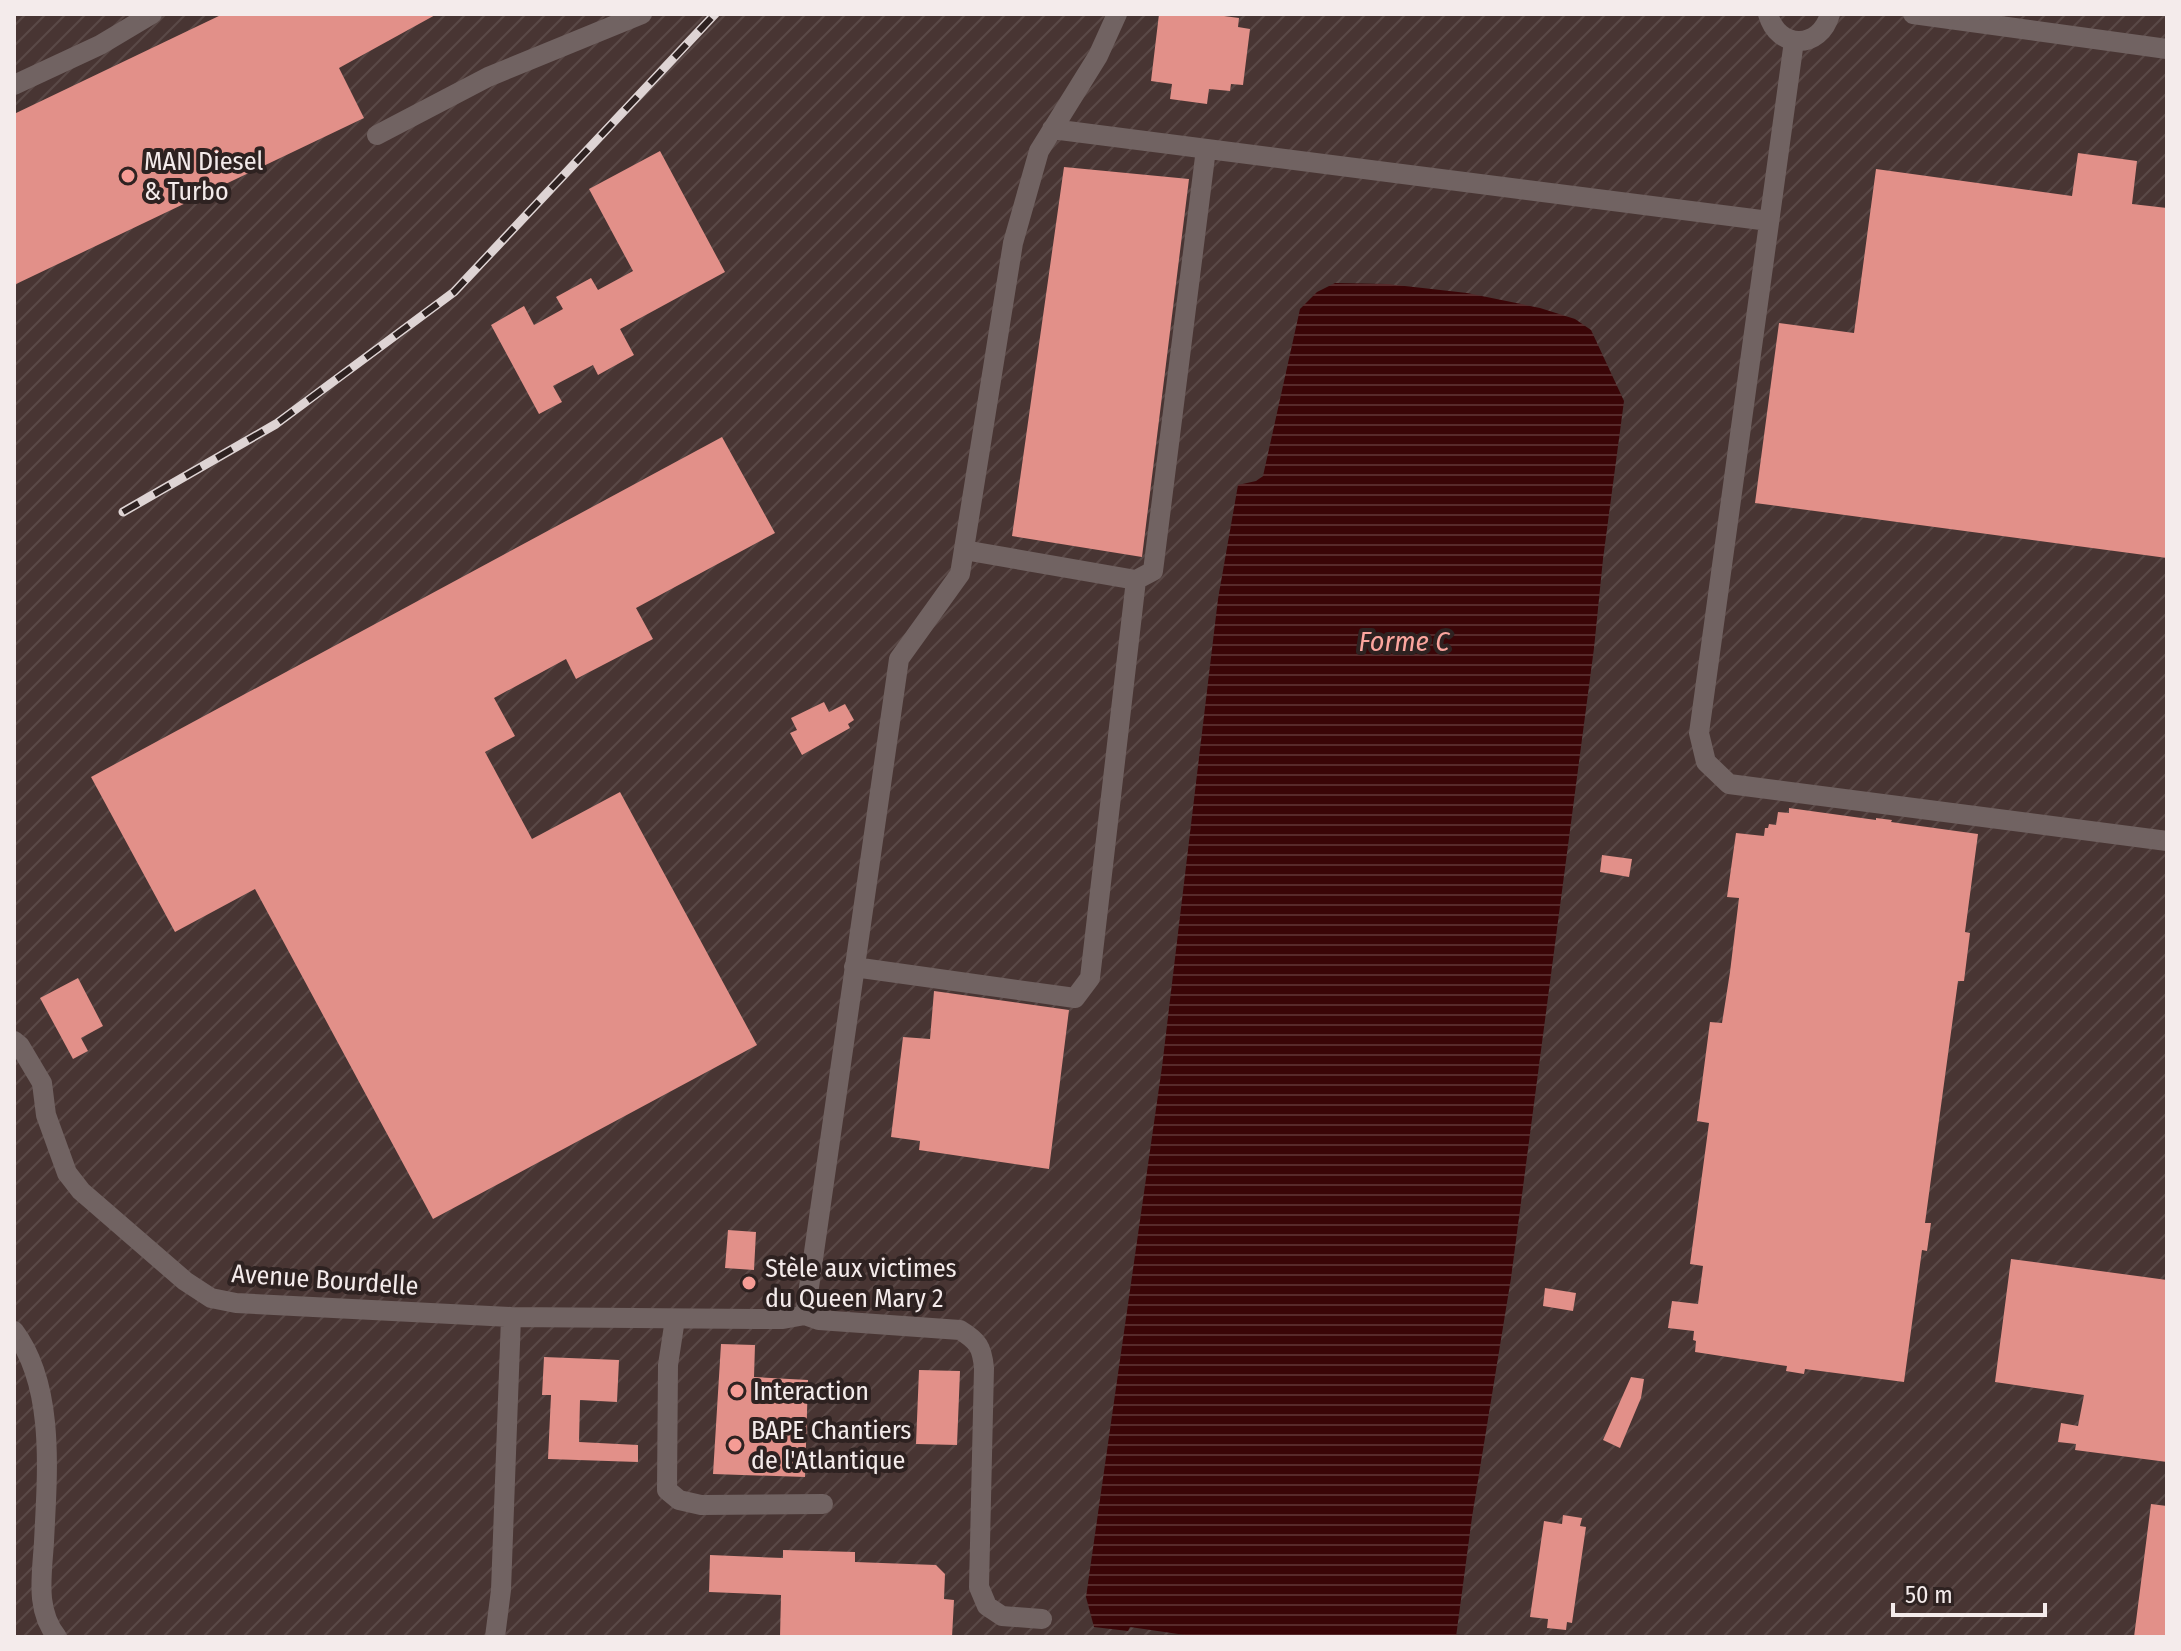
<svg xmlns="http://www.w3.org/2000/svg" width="2181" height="1651" viewBox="0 0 2181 1651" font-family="'Fira Sans Condensed',sans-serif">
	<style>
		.industrial { fill: url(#industrial-furrows) }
		.water { fill: url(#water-rules) }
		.building { fill: #e29089 }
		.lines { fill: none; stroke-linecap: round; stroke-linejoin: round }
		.minor { stroke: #716362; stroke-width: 20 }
		.rail-casing { stroke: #ded4d4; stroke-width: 9 }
		.rail { stroke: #2e2221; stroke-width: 6; stroke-dasharray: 18; stroke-linecap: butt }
		.poi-dot { fill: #f59c95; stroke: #2e2221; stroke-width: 3 }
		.labels { text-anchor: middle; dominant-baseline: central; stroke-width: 8; stroke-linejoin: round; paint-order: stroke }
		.poi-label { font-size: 26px; fill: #f4ebeb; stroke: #2e2221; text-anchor: start }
		.street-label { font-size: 26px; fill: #f4ebeb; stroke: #2e2221 }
		.water-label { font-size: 28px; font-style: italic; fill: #fca59e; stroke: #2e2221 }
	</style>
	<defs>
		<pattern id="industrial-furrows" width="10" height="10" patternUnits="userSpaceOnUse" patternTransform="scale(2)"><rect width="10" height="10" fill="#483533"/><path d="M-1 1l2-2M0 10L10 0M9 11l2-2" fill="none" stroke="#5a4947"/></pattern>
		<pattern id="water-rules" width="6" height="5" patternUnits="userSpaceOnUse" patternTransform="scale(2)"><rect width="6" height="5" fill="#3a0507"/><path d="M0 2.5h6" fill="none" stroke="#572a2b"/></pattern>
	</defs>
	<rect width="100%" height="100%" fill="#382c2b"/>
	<!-- industrial -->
	<path class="industrial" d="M14,14H2167V1637H14Z"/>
	<!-- water -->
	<path class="water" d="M1335,283L1387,284L1467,293L1540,308L1575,319L1591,330L1624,401L1603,559L1594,648L1511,1278L1472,1517L1456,1637H1199L1130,1627L1128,1631L1094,1627L1086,1597L1162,1067L1218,599L1238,485L1256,481L1263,476L1300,309L1317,292Z"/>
	<!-- building -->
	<path class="building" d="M223,14H437L339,68L364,118L14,285V114Z
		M1159,14H1209L1239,18L1238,27L1250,29L1243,85L1231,84L1230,91L1209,89L1207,104L1170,99L1172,84L1151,81Z
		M660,151L725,272L620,329L634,355L598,375L593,365L553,386L562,402L539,414L491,325L524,306L534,325L563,309L556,297L591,278L598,290L633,271L589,189Z
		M2078,153L2137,161L2132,204L2167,208V558L1755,503L1779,323L1854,333L1876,169L2072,196Z
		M1064,167L1189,179L1142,557L1012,536Z
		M722,437L775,533L636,608L653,639L576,679L566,659L494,698L515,736L485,752L532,839L620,792L757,1045L433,1219L255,889L175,932L91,777Z
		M824,702L829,712L845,704L854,720L848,724L850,728L802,755L790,733L797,730L791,718Z
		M1789,808L1876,820V818L1892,820L1891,822L1978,834L1965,932L1970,933L1964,981H1958L1925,1223H1931L1927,1251L1922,1250L1904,1382L1805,1369L1804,1374L1786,1371L1787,1366L1695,1352L1696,1341L1693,1340L1694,1331L1668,1328L1672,1301L1698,1304L1703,1266L1690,1264L1709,1123L1697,1121L1710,1022L1722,1023L1730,972L1739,898L1727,897L1736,833L1764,836L1765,828H1768L1769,824L1776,825L1778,812L1789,813Z
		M1602,855L1632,859L1629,877L1600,872Z
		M78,978L103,1026L81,1038L88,1051L73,1059L40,998Z
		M934,991L1069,1010L1049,1169L919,1150L920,1141L891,1137L903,1037L930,1039Z
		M728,1230L756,1232L754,1270L725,1268Z
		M2011,1259L2167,1280V1462L2075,1450L2076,1444L2058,1442L2061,1423L2078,1426L2084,1395L1995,1382Z
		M1545,1288L1576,1293L1573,1311L1543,1306Z
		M721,1344L755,1345L754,1377L808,1380L805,1477L713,1474Z
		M544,1357L619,1360L617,1402L580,1400L579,1442L638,1445V1462L548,1459L551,1395H542Z
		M919,1370L960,1371L957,1445L916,1444Z
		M1631,1377L1644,1379L1641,1398L1620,1448L1603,1440Z
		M2151,1504L2167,1506V1637H2134Z
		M1563,1515L1582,1518L1580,1526L1586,1527L1572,1623L1567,1622L1566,1630L1547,1628L1548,1619L1530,1617L1544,1521L1562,1524Z
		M783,1550L855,1552V1562L936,1565L945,1574L944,1599L954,1600L952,1637H780L781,1595L709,1592L710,1555L783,1558Z"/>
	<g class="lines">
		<!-- minor -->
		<path class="minor" d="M1768,14C1778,50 1820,50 1830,14
			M1913,14L2167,49
			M1794,41L1699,733L1706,762L1729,784L2167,841
			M14,85L100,45L152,14
			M1052,129L1769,221
			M377,135L488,77L642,14
			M964,550L1136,580L1153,571L1206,149
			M854,967L1075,998L1090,978L1136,580
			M14,1041L20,1046L42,1083L46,1115L67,1173L81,1191L185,1281L211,1298L236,1303L511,1317L757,1319H783L805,1315L899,659L960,574L1013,243L1039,151L1098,56L1117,14
			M805,1315L819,1320L960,1330C978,1341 982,1347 984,1368L979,1587L987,1606L1002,1616L1042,1619
			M675,1319L668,1365L667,1490L679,1500L701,1505L823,1504
			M14,1331C56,1387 47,1476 44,1542C42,1575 35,1610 57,1637
			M495,1637L501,1590L511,1317"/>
		<defs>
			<path id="rail" d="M123,512L276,424L454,292L715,14"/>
		</defs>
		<!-- rail casing -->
		<use href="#rail" class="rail-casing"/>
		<!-- rail -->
		<use href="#rail" class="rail"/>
	</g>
	<!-- markers -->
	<g class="poi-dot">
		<circle cx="128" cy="176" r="8"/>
		<circle cx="749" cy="1283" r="8"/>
		<circle cx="737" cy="1391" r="8"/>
		<circle cx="735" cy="1445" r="8"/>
	</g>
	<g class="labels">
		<!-- poi labels -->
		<g class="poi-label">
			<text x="144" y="161">MAN Diesel<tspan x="144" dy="30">&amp; Turbo</tspan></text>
			<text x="765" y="1268">Stèle aux victimes<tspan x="765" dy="30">du Queen Mary 2</tspan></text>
			<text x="753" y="1391">Interaction</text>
			<text x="751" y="1430">BAPE Chantiers<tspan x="751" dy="30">de l'Atlantique</tspan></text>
		</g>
		<!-- street labels -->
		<g class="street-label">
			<text transform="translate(325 1280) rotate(4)">Avenue Bourdelle</text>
		</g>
		<!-- water labels -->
		<g class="water-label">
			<text x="1404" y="641">Forme C</text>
		</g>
	</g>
	<!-- border -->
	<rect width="2181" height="1651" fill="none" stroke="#f4ebeb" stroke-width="32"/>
	<!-- scale -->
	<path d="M1893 1603v12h152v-12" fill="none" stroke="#f4ebeb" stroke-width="4"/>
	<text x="1905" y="1603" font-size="24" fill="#f4ebeb" stroke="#2e2221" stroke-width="6" paint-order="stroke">50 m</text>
</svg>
